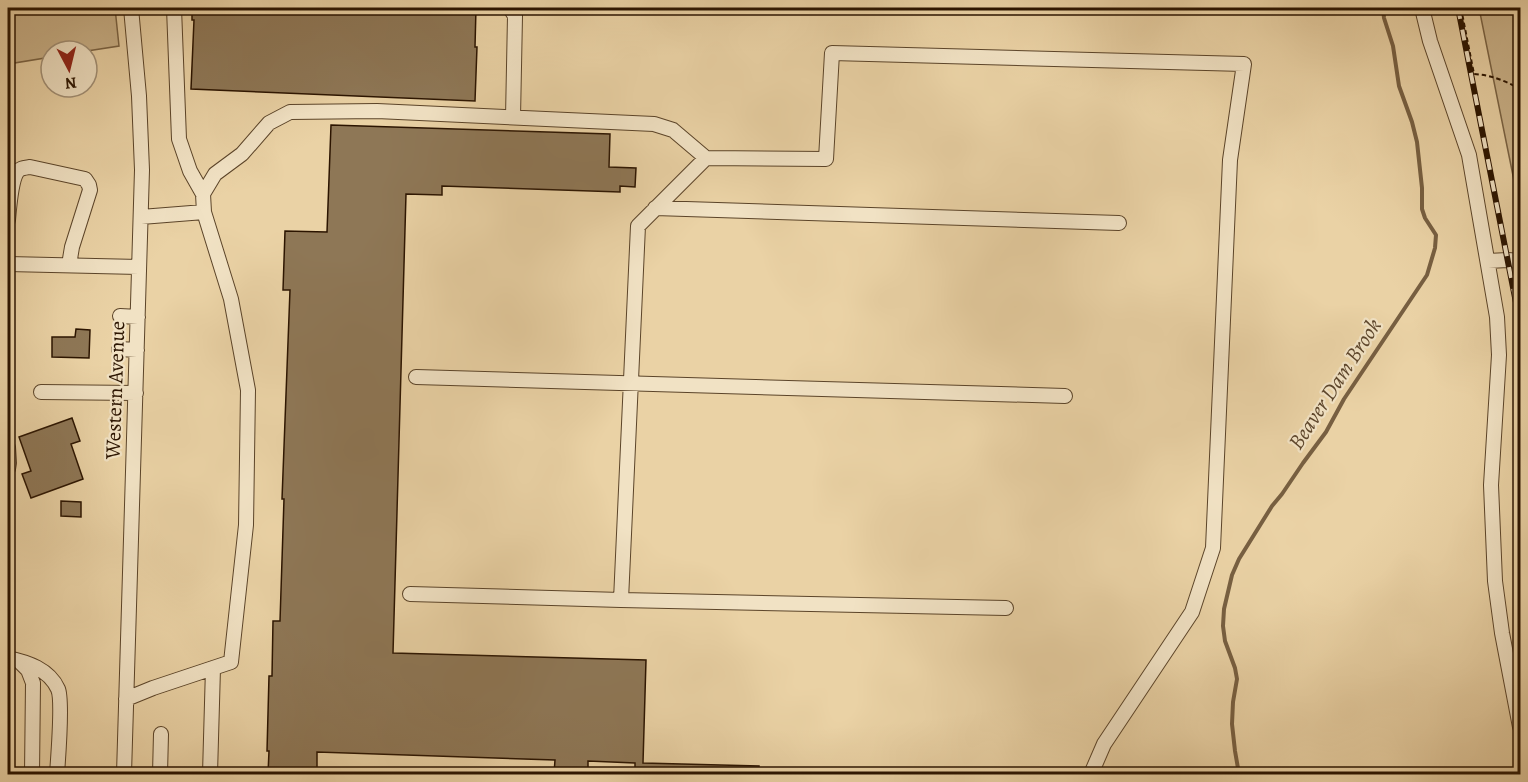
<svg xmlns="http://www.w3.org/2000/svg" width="1528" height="782" viewBox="0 0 1528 782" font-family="Alegreya,serif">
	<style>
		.green { fill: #cab289; stroke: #7a6344; stroke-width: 1.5 }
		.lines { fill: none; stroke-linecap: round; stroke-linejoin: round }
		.stream { stroke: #775f41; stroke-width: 4 }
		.building { fill: #8e7756; stroke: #2b1400; stroke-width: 1.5 }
		.minor-casing { stroke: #5b4429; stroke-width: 16 }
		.path { stroke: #2b1400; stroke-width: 2; stroke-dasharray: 4.5 3; stroke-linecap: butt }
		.minor { stroke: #f1e2c4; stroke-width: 14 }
		.rail-casing { stroke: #2b1400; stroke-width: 6 }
		.rail { stroke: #f1e2c4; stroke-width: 4; stroke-dasharray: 11; stroke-linecap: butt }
		.labels { text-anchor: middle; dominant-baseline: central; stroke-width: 4.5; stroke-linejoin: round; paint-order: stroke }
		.street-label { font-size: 21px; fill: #2b1400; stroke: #f1e2c4 }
		.water-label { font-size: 22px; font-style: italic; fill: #5d462c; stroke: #f1e2c4 }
	</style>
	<rect width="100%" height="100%" fill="#ead2a5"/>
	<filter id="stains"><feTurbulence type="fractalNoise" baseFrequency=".00333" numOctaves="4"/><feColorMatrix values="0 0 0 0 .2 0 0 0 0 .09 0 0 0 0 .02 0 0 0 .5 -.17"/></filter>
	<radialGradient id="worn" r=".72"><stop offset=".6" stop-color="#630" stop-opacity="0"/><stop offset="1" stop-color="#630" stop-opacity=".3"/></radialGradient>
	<!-- green -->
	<path class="green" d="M8,8H115L119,46L87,51H51V57L8,64Z
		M1479,8H1520V210Z"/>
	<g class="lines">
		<!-- stream -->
		<path class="stream" d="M1239,774L1235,751L1232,724L1233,702L1237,679L1235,668L1225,641L1223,626L1224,609L1232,575L1239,559L1272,506L1282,494L1303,463L1326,432L1344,399L1427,275L1435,248L1436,235L1425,218L1422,209V188L1417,142L1412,122L1399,86L1393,46L1384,18L1383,8"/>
	</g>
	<!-- building -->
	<path class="building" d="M192,8H476L475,47H477L475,101L191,89L194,20H192Z
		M331,125L610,134L609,167L636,168L635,187L620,186V192L442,186V195L406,194L393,653L646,660L643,763L759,766V774H635V763L588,761V774H554L555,760L317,752V774H268L269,751H267L269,676H272L273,621H280L284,499H282L290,290H283L285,231L327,232Z
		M76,329L90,330L89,358L52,357V337H75Z
		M72,418L80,441L71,444L83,479L31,498L22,474L31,471L19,437Z
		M61,501L81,502V517L61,516Z"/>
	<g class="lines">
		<defs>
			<path id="minor" d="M174,8L179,139L190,171L203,194
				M510,8L515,16L513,117
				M1422,8L1430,41L1469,155L1497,317L1499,355L1491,485L1495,581L1502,633L1520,727
				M706,158L638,226L621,600L1006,608
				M655,208L1119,223
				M141,217L204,212L203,194L215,174L242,154L269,123L290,112L377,111L654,124L673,130L706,158L826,159L832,53L1244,64L1230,160L1213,548L1192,612L1104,744L1091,774
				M8,220C9,209 11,181 17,172C20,168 24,168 30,167L85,179L89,185L90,190L72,247L69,265
				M1488,261L1508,260L1520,261
				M8,264L139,267
				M120,316L138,317
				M119,349L137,350
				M416,377L1065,396
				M41,392L136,393
				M8,447L9,463L8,469
				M410,594L621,600
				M8,658C27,662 49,669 58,689C63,700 58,759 57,774
				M19,661L28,670L33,683L32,774
				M126,699L153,688L231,662L246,525L248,390L231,299L204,212
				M124,774L142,170L139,96L131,8
				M160,774L161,734
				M210,774L213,668"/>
		</defs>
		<!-- minor casing -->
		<use href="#minor" class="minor-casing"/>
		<!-- path -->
		<path class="path" d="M1461,8L1474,74C1491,75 1506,81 1520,89
			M1520,133C1518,120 1510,102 1520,91
			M8,689L12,692L10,774"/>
		<!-- minor -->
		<use href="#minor" class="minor"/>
		<defs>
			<path id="rail" d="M1458,8L1520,323"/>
		</defs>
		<!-- rail casing -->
		<use href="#rail" class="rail-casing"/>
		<!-- rail -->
		<use href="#rail" class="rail"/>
	</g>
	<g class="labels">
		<!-- street labels -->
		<g class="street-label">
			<text transform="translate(115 390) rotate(-88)">Western Avenue</text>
		</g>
		<!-- water labels -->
		<g class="water-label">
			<text transform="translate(1335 384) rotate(-57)">Beaver Dam Brook</text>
		</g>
	</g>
	<!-- margin -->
	<rect width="1528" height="782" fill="none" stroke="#ead2a5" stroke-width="30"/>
	<rect x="9" y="9" width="1510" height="764" fill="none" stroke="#2b1400" stroke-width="3"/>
	<rect x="15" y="15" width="1498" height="752" fill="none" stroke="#2b1400" stroke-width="1.5"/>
	<!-- north arrow -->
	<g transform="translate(69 69) rotate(173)"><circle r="28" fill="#f1e2c4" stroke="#a29076" stroke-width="1.5"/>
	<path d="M0-4.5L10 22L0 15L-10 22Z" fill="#8f2418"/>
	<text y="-9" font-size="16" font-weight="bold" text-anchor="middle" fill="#2b1400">N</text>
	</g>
	<rect width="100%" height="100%" filter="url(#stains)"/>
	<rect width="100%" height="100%" fill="url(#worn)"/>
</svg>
